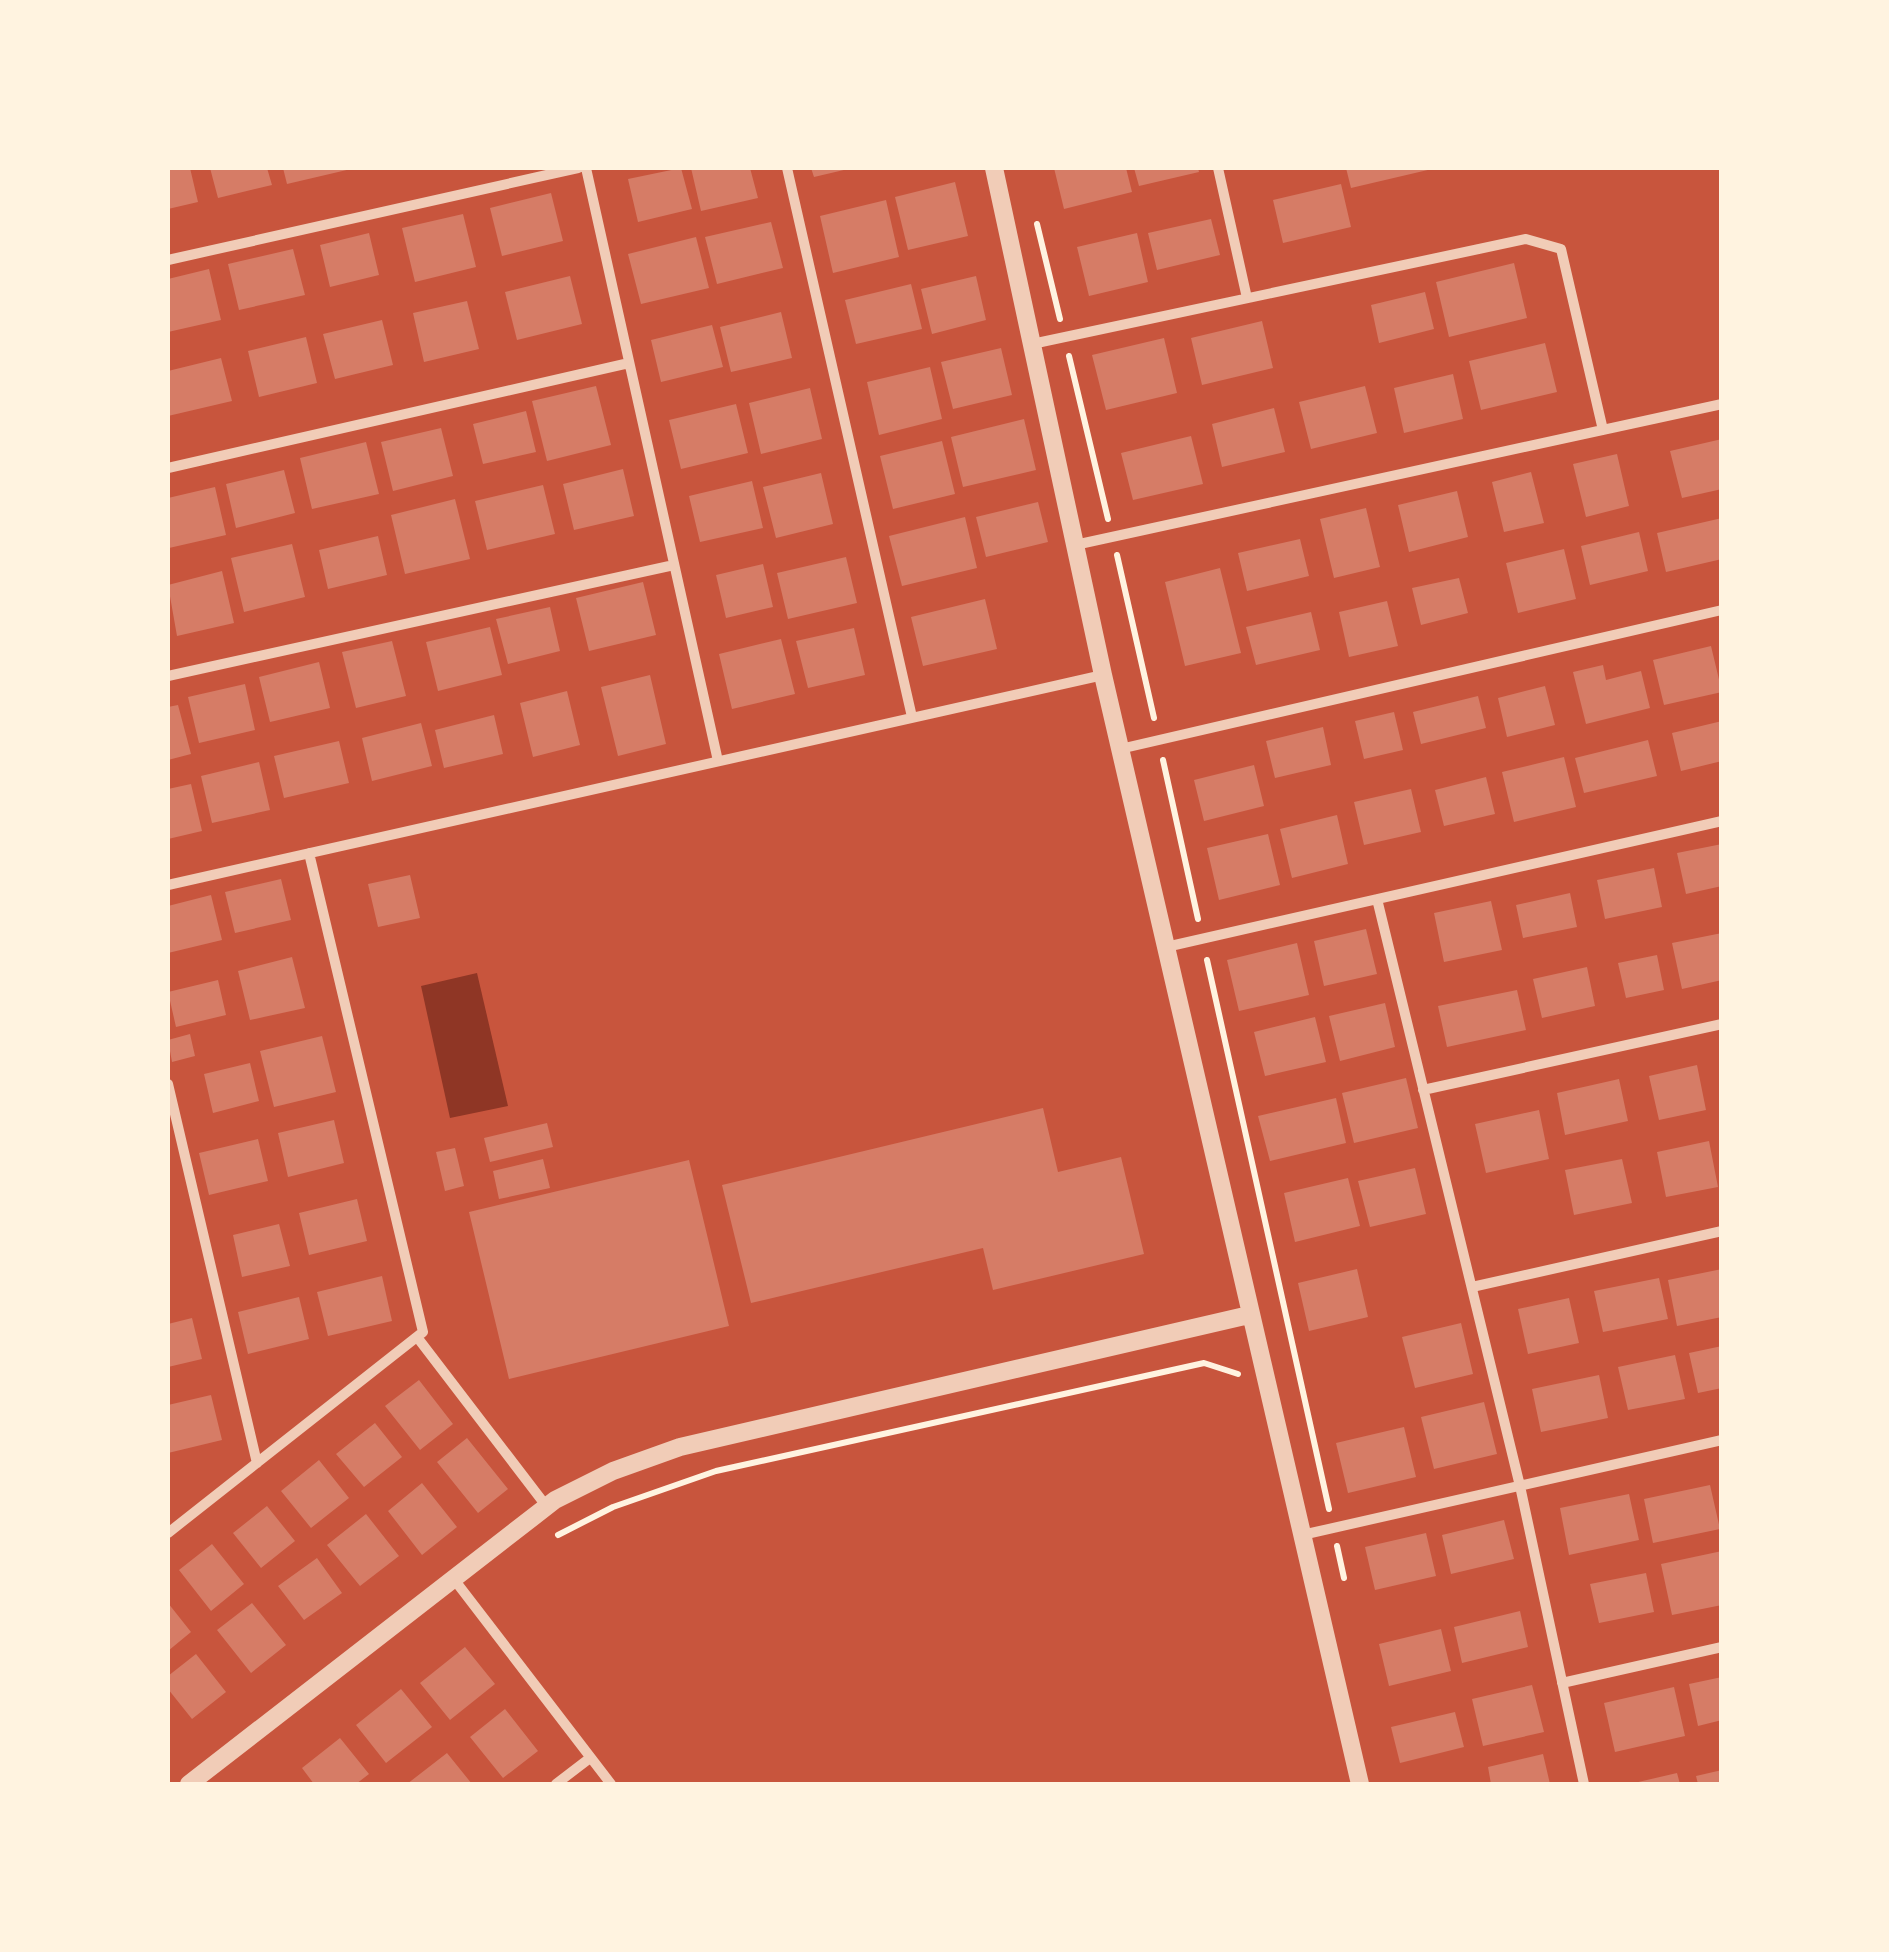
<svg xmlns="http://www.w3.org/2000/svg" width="1889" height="1952" viewBox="0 0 1889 1952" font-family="Roboto,sans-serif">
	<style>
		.water { fill: #8f3625 }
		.building { fill: #d67c66 }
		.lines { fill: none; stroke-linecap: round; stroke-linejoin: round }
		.path { stroke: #fff3e0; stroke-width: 6 }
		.minor { stroke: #f1ccb7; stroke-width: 10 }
		.tertiary { stroke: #f1ccb7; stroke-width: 18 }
	</style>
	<rect width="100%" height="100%" fill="#c8553d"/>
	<!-- water -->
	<path class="water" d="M477,973L508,1106L450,1118L421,986Z"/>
	<!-- building -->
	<path class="building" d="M168,168H190L198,202L168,209Z
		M210,168H267L272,185L218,198Z
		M283,168H350L351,169L287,184Z
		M681,168L692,209L638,222L628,179Z
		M691,168H750L758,198L701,211Z
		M811,168H848V169L814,177Z
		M1054,168H1126L1132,192L1064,209Z
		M1134,168H1198L1199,172L1139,186Z
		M1346,168H1432V169L1351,188Z
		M955,182L968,236L908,250L895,197Z
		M1341,184L1351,227L1283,243L1273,200Z
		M551,193L563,241L502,256L490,208Z
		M886,200L899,257L833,273L820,216Z
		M463,214L476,267L415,282L402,228Z
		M1211,219L1220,255L1157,270L1148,233Z
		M771,222L783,268L717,284L705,237Z
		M369,233L379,275L330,287L320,245Z
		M1137,233L1148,282L1089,296L1077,247Z
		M696,237L709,288L641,304L628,254Z
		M293,249L305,295L239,310L228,264Z
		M1514,263L1527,318L1449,337L1436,282Z
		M209,269L221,320L168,332V279Z
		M570,276L582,324L517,340L505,292Z
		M976,276L986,320L932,334L921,289Z
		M911,284L922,329L856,344L845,300Z
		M1425,292L1434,329L1379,343L1371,305Z
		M467,301L479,349L424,362L413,313Z
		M781,312L792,358L731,372L720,327Z
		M382,320L393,365L335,379L323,334Z
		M1262,321L1273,368L1202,385L1191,338Z
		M712,325L723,367L661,382L651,340Z
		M306,337L317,383L259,397L248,351Z
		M1164,338L1177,393L1106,410L1092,355Z
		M1545,343L1557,392L1481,410L1469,361Z
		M1001,348L1012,395L953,409L941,362Z
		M221,358L232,401L168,416V371Z
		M930,367L942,419L879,435L867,382Z
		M1453,374L1463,419L1404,433L1394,388Z
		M596,386L611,445L547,461L532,401Z
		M1365,386L1377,433L1311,449L1299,402Z
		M810,388L822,439L761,454L749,403Z
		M736,404L748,453L681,469L669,420Z
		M1274,408L1285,452L1222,467L1212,424Z
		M526,411L536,452L483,464L473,424Z
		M1024,419L1036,470L963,487L951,437Z
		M441,428L453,476L393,491L381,442Z
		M1191,436L1203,484L1133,500L1121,453Z
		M1722,439V489L1682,498L1670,451Z
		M942,441L955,494L893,509L880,456Z
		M366,442L379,494L312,509L300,458Z
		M1617,454L1629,506L1586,517L1573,464Z
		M623,469L634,516L574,530L563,484Z
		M284,470L295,513L236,528L226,484Z
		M1531,472L1544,523L1504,532L1492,482Z
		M821,473L833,524L776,538L763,487Z
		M752,481L763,528L700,542L689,496Z
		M543,485L555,534L487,550L475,501Z
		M215,487L226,535L169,548L168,498Z
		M1457,491L1468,537L1409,552L1398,505Z
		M455,499L470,559L405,574L391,515Z
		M1038,502L1048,542L986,557L976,517Z
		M1366,508L1380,567L1334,578L1320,519Z
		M965,517L977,568L902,586L889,536Z
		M1722,518V559L1666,572L1657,533Z
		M1639,532L1648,571L1590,585L1581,546Z
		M378,536L387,575L328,589L319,550Z
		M1300,539L1309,576L1247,591L1238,553Z
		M292,544L305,597L244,612L231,558Z
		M1564,549L1576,599L1518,613L1506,563Z
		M846,557L857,603L788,619L777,573Z
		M763,564L773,607L726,618L716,575Z
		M1220,568L1241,653L1185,666L1165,582Z
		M222,571L234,623L177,636L168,585Z
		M1459,578L1468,613L1421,625L1412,588Z
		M643,582L656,635L589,651L576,598Z
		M985,599L997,649L923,666L911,617Z
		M1387,601L1398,646L1349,657L1339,612Z
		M550,607L560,651L508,664L496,619Z
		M1311,612L1320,650L1256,665L1246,627Z
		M490,627L502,675L438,691L426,642Z
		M854,628L865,675L808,688L796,641Z
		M781,639L795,694L732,709L719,654Z
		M392,641L406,696L356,708L342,652Z
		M1711,646L1722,692L1664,705L1653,660Z
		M319,662L330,708L270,722L259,677Z
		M1603,665L1606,680L1641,671L1650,708L1586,724L1573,672Z
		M650,675L666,744L618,756L601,687Z
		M245,684L255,730L199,743L188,697Z
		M1545,686L1555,725L1507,737L1498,698Z
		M567,691L580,745L533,757L520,703Z
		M1478,696L1486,728L1421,744L1413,712Z
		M178,705L191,754L168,760V707Z
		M1394,712L1403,750L1364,759L1355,721Z
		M494,715L503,754L444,768L435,730Z
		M1722,721V761L1681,771L1672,733Z
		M421,723L432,766L372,781L362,738Z
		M1323,727L1331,765L1275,778L1266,741Z
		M1648,740L1657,776L1584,793L1575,758Z
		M339,741L349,783L284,798L274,756Z
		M1564,757L1576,807L1514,822L1502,772Z
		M259,762L270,810L212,823L201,776Z
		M1254,765L1264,806L1204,821L1194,780Z
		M1486,777L1495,814L1444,826L1435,790Z
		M191,784L202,831L168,839V789Z
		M1411,789L1421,832L1364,845L1354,802Z
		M1337,815L1348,864L1292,878L1280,829Z
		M1268,834L1280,885L1219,900L1207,848Z
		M1722,844V886L1686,894L1677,853Z
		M1654,868L1662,907L1605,919L1597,880Z
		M410,875L420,918L378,927L368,884Z
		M281,879L291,920L235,933L225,892Z
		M1570,893L1577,927L1523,938L1516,905Z
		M211,895L222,940L168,953V906Z
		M1491,901L1502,950L1444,962L1434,913Z
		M1366,929L1377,974L1324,986L1314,941Z
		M1722,933V980L1682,989L1672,943Z
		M1297,943L1309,995L1239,1011L1227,960Z
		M1657,955L1664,990L1626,998L1618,963Z
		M292,957L305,1008L250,1020L238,971Z
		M1587,967L1595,1006L1542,1018L1533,979Z
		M218,980L226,1015L176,1027L168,992Z
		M1517,990L1526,1030L1447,1047L1438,1006Z
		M1385,1003L1395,1047L1340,1061L1329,1016Z
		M1315,1017L1326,1062L1265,1076L1254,1032Z
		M190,1034L195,1056L172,1062L168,1040Z
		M322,1036L336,1092L274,1107L260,1051Z
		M250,1063L259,1101L213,1113L204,1074Z
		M1697,1065L1706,1110L1659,1120L1649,1076Z
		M1406,1078L1418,1128L1354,1143L1342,1093Z
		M1619,1079L1628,1121L1565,1135L1557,1093Z
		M1336,1098L1346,1143L1270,1161L1258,1116Z
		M1043,1108L1058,1172L1121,1157L1144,1254L993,1290L983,1248L751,1303L722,1185Z
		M1539,1110L1549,1159L1486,1173L1475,1124Z
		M334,1120L344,1163L288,1177L278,1133Z
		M547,1123L553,1147L490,1162L484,1138Z
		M258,1139L268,1181L209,1195L199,1153Z
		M1709,1141L1718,1187L1666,1197L1657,1152Z
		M455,1148L464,1186L445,1191L436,1152Z
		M543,1159L550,1188L499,1199L493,1171Z
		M1622,1159L1632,1203L1574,1215L1565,1170Z
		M689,1160L729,1326L509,1379L469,1212Z
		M1415,1168L1426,1214L1370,1227L1358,1181Z
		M1348,1178L1360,1226L1295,1242L1284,1193Z
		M357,1199L367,1241L309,1255L299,1213Z
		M279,1224L290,1266L242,1277L233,1235Z
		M1357,1269L1368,1317L1309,1331L1298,1283Z
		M1722,1269V1317L1677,1326L1668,1280Z
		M382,1276L392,1321L328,1336L317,1292Z
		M1659,1278L1668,1319L1603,1332L1594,1291Z
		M299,1297L309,1339L248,1354L238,1312Z
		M1569,1298L1579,1343L1528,1354L1518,1309Z
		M192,1318L202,1359L168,1367V1324Z
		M1461,1323L1473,1374L1415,1388L1402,1337Z
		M1722,1346V1388L1698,1393L1689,1353Z
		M1675,1355L1685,1399L1628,1410L1618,1367Z
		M1599,1375L1608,1418L1541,1432L1532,1389Z
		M419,1380L453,1424L420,1450L385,1406Z
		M211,1395L222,1440L168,1453V1405Z
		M1484,1402L1497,1454L1434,1469L1421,1417Z
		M375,1423L402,1457L364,1487L336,1454Z
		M1404,1427L1416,1477L1348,1493L1336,1443Z
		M467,1438L508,1489L478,1513L437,1462Z
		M319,1460L349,1498L311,1528L281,1491Z
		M422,1483L457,1527L422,1555L388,1511Z
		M1710,1485L1720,1529L1653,1543L1644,1499Z
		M1629,1494L1639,1540L1569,1555L1560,1508Z
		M267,1506L295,1541L261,1568L233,1533Z
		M366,1514L399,1556L360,1586L327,1545Z
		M1504,1520L1514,1559L1451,1574L1442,1535Z
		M1426,1533L1436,1576L1375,1590L1365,1547Z
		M212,1544L244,1584L211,1611L179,1570Z
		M1722,1551V1605L1672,1615L1661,1564Z
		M317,1558L342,1593L304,1620L278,1586Z
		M1646,1573L1654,1612L1599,1623L1590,1584Z
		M168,1603L191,1632L168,1651Z
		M252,1603L286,1645L251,1673L217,1630Z
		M1520,1611L1528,1647L1462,1663L1454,1627Z
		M1441,1629L1451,1671L1389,1686L1379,1644Z
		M465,1647L495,1684L450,1720L420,1683Z
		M196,1654L226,1692L192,1719L168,1689V1676Z
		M1722,1677V1720L1698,1726L1689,1684Z
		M1532,1685L1544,1732L1483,1746L1472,1699Z
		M1674,1687L1685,1736L1615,1752L1604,1703Z
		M401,1689L432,1727L386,1763L356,1725Z
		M505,1709L538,1751L503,1778L470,1737Z
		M1455,1712L1464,1747L1400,1763L1391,1727Z
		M340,1738L369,1774L356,1784H314L302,1768Z
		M447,1753L472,1784H407Z
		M1543,1754L1550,1784H1491L1488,1767Z
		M1722,1770V1784H1698L1696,1776Z
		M1677,1773L1680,1784H1634V1783Z"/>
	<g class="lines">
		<!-- path -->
		<path class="path" d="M1037,224L1060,319
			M1069,356L1108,519
			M1117,555L1154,718
			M1163,760L1198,919
			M1207,960L1329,1509
			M558,1535L613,1507L716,1471L1204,1363L1238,1374
			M1337,1546L1344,1578"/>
		<!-- minor -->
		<path class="minor" d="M586,168L718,761
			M787,168L912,717
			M1218,168L1247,298
			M168,260L578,168
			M1032,344L1526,239L1561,249L1603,430
			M168,468L629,363
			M1075,545L1722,404
			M168,676L674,565
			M1120,749L1722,610
			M168,885L1103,675
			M1377,899L1520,1486L1584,1784
			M1166,947L1722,821
			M168,1084L257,1463
			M1423,1090L1722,1024
			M1472,1287L1722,1231
			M417,1337L547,1507
			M168,1533L423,1332L309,853
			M1302,1535L1722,1440
			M453,1578L611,1784
			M1562,1683L1722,1647
			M556,1784L590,1758"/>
		<!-- tertiary -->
		<path class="tertiary" d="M994,168L1103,675L1360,1784
			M189,1784L555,1500L613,1471L680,1447L1249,1315"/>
	</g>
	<!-- border -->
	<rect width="1889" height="1952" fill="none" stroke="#fff3e0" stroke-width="340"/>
</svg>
